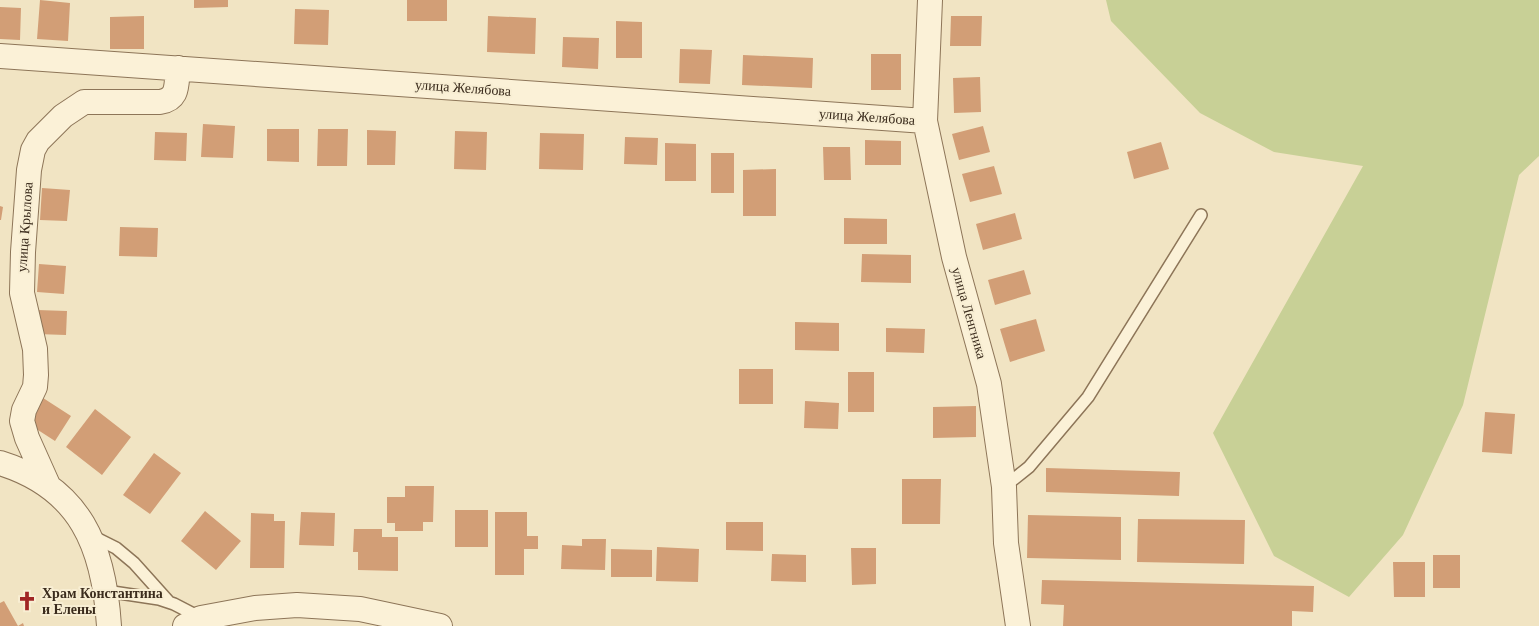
<svg xmlns="http://www.w3.org/2000/svg" width="1539" height="626" viewBox="0 0 1539 626" font-family="Georgia,serif">
	<style>
		.green { fill: #c8d096 }
		.building { fill: #d29e76 }
		.lines { fill: none; stroke-linecap: round; stroke-linejoin: round }
		.service-casing { stroke: #8d7558; stroke-width: 14 }
		.minor-casing { stroke: #8d7558; stroke-width: 26 }
		.service { stroke: #fbf1d7; stroke-width: 11 }
		.minor { stroke: #fbf1d7; stroke-width: 24 }
		.labels { text-anchor: middle; dominant-baseline: central; stroke-width: 4; stroke-linejoin: round; paint-order: stroke }
		.street-label { font-size: 14px; fill: #3b2c1d; stroke: #f8eed3 }
		.poi-label { font-size: 14px; font-weight: bold; fill: #3b2c1d; stroke: #f8eed3; text-anchor: start }
	</style>
	<rect width="100%" height="100%" fill="#f1e4c3"/>
	<!-- green -->
	<path class="green" d="M1106,0H1539V156L1519,175L1463,405L1403,535L1349,597L1274,556L1213,433L1363,166L1274,152L1200,113L1111,21Z"/>
	<!-- building -->
	<path class="building" d="M40,0L70,3L68,41L37,39Z
		M194,0H228V7L194,8Z
		M407,0H447V21H407Z
		M0,7L21,8L20,40L0,39Z
		M295,9L329,10L328,45L294,44Z
		M144,16V49H110V17Z
		M488,16L536,18L535,54L487,52Z
		M951,16H982L981,46H950Z
		M616,21L642,22V58H616Z
		M563,37L599,38L598,69L562,67Z
		M680,49L712,50L710,84L679,83Z
		M871,54H901V90H871Z
		M743,55L813,58L812,88L742,85Z
		M980,77L981,112L954,113L953,78Z
		M203,124L235,126L233,158L201,157Z
		M983,126L990,152L959,160L952,134Z
		M267,129H299V162L267,161Z
		M318,129H348L347,166H317Z
		M367,130L396,131L395,165H367Z
		M455,131L487,132L486,170L454,169Z
		M155,132L187,133L186,161L154,160Z
		M540,133L584,134L583,170L539,169Z
		M625,137L658,138L657,165L624,164Z
		M865,140L901,141V165H865Z
		M1161,142L1169,169L1134,179L1127,152Z
		M665,143L696,144V181H665Z
		M823,147H850L851,180H824Z
		M711,153H734V193H711Z
		M994,166L1002,194L970,202L962,174Z
		M776,169V216H743V170Z
		M42,188L70,190L67,221L40,220Z
		M0,206L3,207L1,220H0Z
		M1015,213L1022,239L983,250L976,224Z
		M844,218L887,219V244H844Z
		M120,227L158,228L157,257L119,256Z
		M862,254L911,255V283L861,282Z
		M39,264L66,266L64,294L37,292Z
		M1024,270L1031,294L995,305L988,280Z
		M37,310L67,311L66,335L36,334Z
		M1036,319L1045,351L1010,362L1000,329Z
		M795,322L839,323V351L795,350Z
		M886,328L925,329L924,353L886,352Z
		M739,369H773V404H739Z
		M848,372H874V412H848Z
		M40,396L71,416L55,441L24,421Z
		M805,401L839,403L838,429L804,428Z
		M976,406V437L933,438V407Z
		M95,409L131,437L102,475L66,447Z
		M1485,412L1515,414L1512,454L1482,452Z
		M154,453L181,473L150,514L123,495Z
		M1046,468L1180,472L1179,496L1046,492Z
		M902,479H941L940,524H902Z
		M405,486H434L433,522H423V531H395V523H387V497H405Z
		M455,510H488V547H455Z
		M205,511L241,541L216,570L181,541Z
		M301,512L335,513L334,546L299,545Z
		M495,512H527V536H538V549H524V575H495Z
		M251,513L274,514V521H285L284,568H250Z
		M1028,515L1121,517V560L1027,558Z
		M1138,519L1245,520L1244,564L1137,562Z
		M726,522H763V551L726,550Z
		M354,529H382V537H398V571L358,570V552H353Z
		M582,539H606L605,570L561,569L562,545L582,546Z
		M657,547L699,549L698,582L656,581Z
		M851,548H876V584L852,585Z
		M611,549L652,550V577H611Z
		M772,554L806,555V582L771,581Z
		M1433,555H1460V588H1433Z
		M1393,562H1425V597H1394Z
		M1042,580L1314,586L1313,612L1292,611V626H1063L1064,605L1041,604Z
		M4,601L18,626L23,623L24,626H0V603Z"/>
	<g class="lines">
		<defs>
			<path id="service" d="M1004,487L1029,467L1088,397L1201,215
				M92,536L116,548L134,563L169,602
				M106,591L159,599L174,604L201,618"/>
			<path id="minor" d="M930,0L925,121L954,257L989,384L1004,487L1006,543L1018,626
				M0,56L925,121
				M0,463C81,488 104,547 109,626
				M48,485L27,438L22,421L24,410L35,387L36,375L35,349L22,293L23,252L29,170L33,150L38,141L63,116L84,102H160C179,99 176,85 178,68
				M185,626L201,618L255,608L297,605L360,609L440,626"/>
		</defs>
		<!-- service casing -->
		<use href="#service" class="service-casing"/>
		<!-- minor casing -->
		<use href="#minor" class="minor-casing"/>
		<!-- service -->
		<use href="#service" class="service"/>
		<!-- minor -->
		<use href="#minor" class="minor"/>
	</g>
	<!-- icons -->
	<defs>
		<symbol id="church-bare" viewBox="-9 -9 18 18"><path d="M-1.2-6h2.4v3.5h3.3v2.4h-3.3V6h-2.4V-.1h-3.3v-2.4h3.3Z" fill="#a02524" stroke="#f8eed3" stroke-width="2.5" paint-order="stroke"/></symbol>
	</defs>
	<g fill-rule="evenodd">
		<use href="#church-bare" x="13" y="587" width="28" height="28"/>
	</g>
	<g class="labels">
		<!-- street labels -->
		<g class="street-label">
			<text transform="translate(463 88) rotate(4)">улица Желябова</text>
			<text transform="translate(867 117) rotate(4)">улица Желябова</text>
			<text transform="translate(25 227) rotate(-86)">улица Крылова</text>
			<text transform="translate(969 313) rotate(74)">улица Ленгника</text>
		</g>
		<!-- poi labels -->
		<g class="poi-label">
			<text x="42" y="593">Храм Константина<tspan x="42" dy="16">и Елены</tspan></text>
		</g>
	</g>
</svg>
